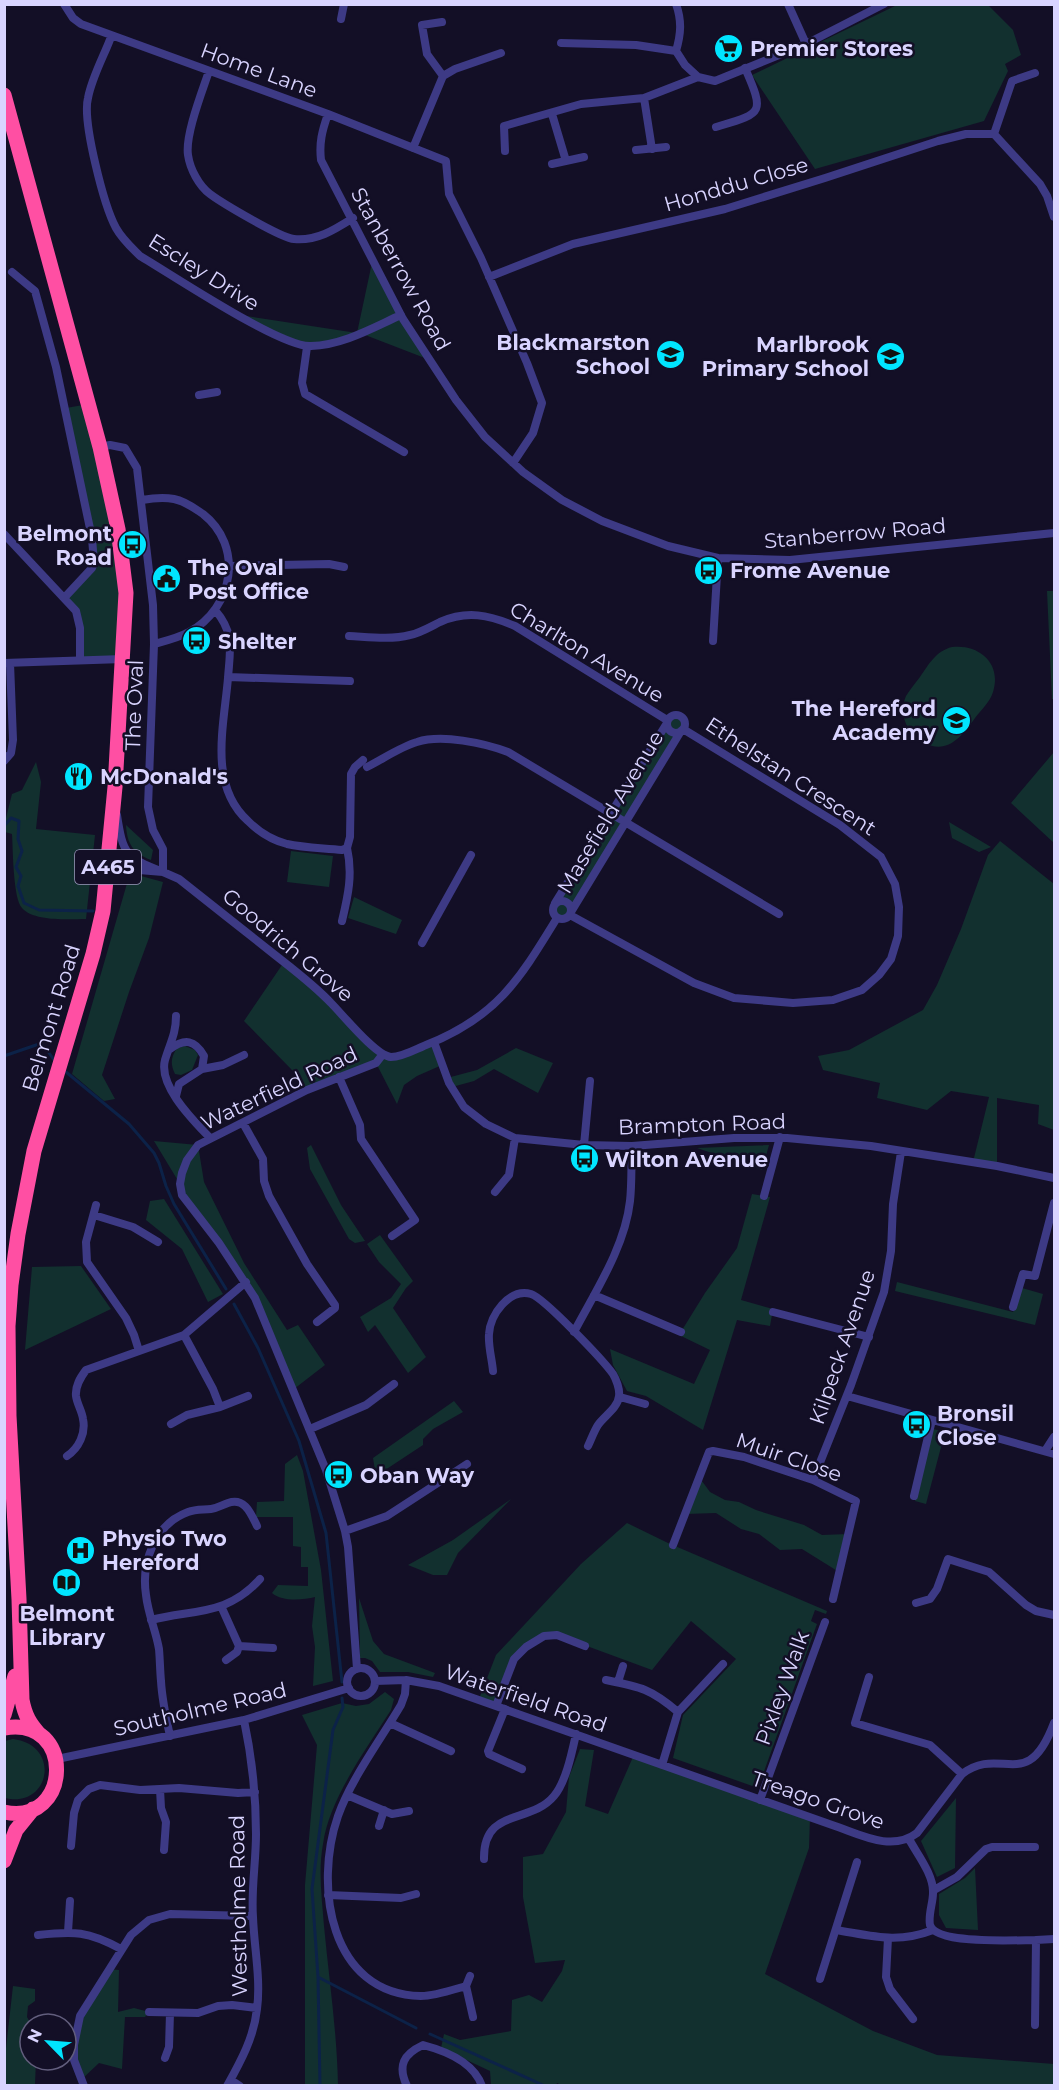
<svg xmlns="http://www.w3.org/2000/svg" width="1059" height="2090" viewBox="0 0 1059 2090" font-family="Montserrat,sans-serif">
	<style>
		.green { fill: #12302f }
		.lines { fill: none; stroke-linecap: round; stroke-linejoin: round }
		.stream { stroke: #0c2248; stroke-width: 3 }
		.street { stroke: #3d3a85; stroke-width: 8 }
		.highway { stroke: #ff4fa3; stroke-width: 15 }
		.labels { text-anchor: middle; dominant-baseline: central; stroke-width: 5; stroke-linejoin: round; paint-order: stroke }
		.shield { fill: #130f26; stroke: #9e99be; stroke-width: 1.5 }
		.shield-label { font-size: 20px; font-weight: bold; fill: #d9d4ff }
		.poi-label { font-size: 21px; font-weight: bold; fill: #d9d4ff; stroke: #130f26; text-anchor: start }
		.street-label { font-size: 21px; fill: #d9d4ff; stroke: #130f26 }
	</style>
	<rect width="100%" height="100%" fill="#130f26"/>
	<!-- green -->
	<path class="green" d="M897,5H988L1013,30L1021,55L1005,64L1008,71L984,121L815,169L752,75Z
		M373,258L430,360L360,333L307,347L240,315L357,333Z
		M89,404L118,529L123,659L80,660V628L65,597L94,563L66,408Z
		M1047,591H1054V699H1052Z
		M952,647C979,644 1002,663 993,692C990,702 981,710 975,718C962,736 948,755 924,743C907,734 898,714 906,696C910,690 915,683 920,677C929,664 936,651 952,647Z
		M674,714L683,718L685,726L570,915L562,919L553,913L554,905L667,720Z
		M1054,752V843L1011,803Z
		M36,762L41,782L36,829L95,835L86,919C70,919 34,922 22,908C13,899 13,849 12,834L5,832V822L12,794L22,790Z
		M949,822L991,847L979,852L952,838Z
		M126,825L153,850L151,860C133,853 127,844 126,825Z
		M1000,841L1054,884V1130L1038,1124L1039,1105L997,1098V1166L973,1162L989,1097L951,1091L927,1110L877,1098L880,1083L823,1070L818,1056L849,1050L923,1010L937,985L961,929L988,855Z
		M291,851L333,856L329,887L287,882Z
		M130,873L163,882L149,938L129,992L102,1075L115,1099L104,1101L72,1074Z
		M354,897L402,920L396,934L348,918Z
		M284,962L373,1046L390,1057L434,1042L442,1065L417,1076L404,1085L397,1104L376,1063L307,1090L291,1069L244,1021Z
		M185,1046L195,1050L198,1055L192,1070L181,1075L175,1074C170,1064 171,1057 177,1048Z
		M516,1048L553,1063L538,1093L494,1069L474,1081L452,1087L447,1078L477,1070Z
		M154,1141L198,1145L204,1182L244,1263L287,1330L298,1325L325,1365L294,1389L255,1298L182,1195L180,1184Z
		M311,1145L341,1205L365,1241L355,1243L349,1239L310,1169L307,1148Z
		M769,1145L762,1170L697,1148Z
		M752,1194L770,1197L741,1300L773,1309L770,1326L737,1320L703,1430L646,1396L627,1391L613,1365L610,1349L694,1384L710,1350L679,1335L705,1293L737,1248Z
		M164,1199L223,1294L208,1302L182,1249L146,1220L150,1201Z
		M380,1235L413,1281L406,1288L393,1308L426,1357L408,1373L375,1325L368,1332L360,1317L391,1298L401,1284L379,1262L367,1244Z
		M81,1266L111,1309L25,1350L32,1267Z
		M897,1282L1013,1312L1022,1288L1043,1294L1035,1325L895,1291Z
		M454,1401L463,1412L433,1429L423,1439V1445L376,1476L373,1458Z
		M933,1429L945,1432L926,1504L915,1501Z
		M297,1455L303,1471L321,1570L332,1672L333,1681L313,1686L315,1647L312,1626L315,1597C303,1600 282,1602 272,1593L278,1585L308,1586V1567H301V1547L293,1546V1517H256L257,1502L284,1501L285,1464Z
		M699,1477L710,1492L725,1500L739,1502L756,1510L804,1525L822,1535L848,1534L839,1572L802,1549L780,1550L759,1534L741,1529L716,1513L685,1514Z
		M511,1499L458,1553L447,1575H433L408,1565L453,1540Z
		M627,1523L668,1543L827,1611L826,1614L815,1610L811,1621L817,1624L758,1788L673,1758L683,1715L736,1659L691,1621L652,1670L557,1635L544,1636L514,1659L496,1706L479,1699L496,1655L581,1564Z
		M359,1598L373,1641L384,1654L435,1673L433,1677L408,1672H380L372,1661L365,1658H360Z
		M385,1692L394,1699L391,1710C367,1748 329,1799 323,1844C318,1871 322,1899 324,1926C329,1979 337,2032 338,2085H305V1885L317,1745L302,1715L342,1703L356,1706L369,1704Z
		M13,1739C62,1745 50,1809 5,1798V1741Z
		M580,1749L594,1750L585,1806L608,1814L633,1757L810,1817L809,1848L765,1974L873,2031L937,2055L1054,2064V2085L563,2086L557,2083L556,2086L491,2085L490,2071L441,2048L444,2034L460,2040L511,2031L512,2000L529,1995L542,2002L562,1971L565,1960L535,1963L523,1897V1857L543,1854L566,1812L569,1777Z
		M956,1798L955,1868L937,1877L921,1841Z
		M975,1868L978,1930L946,1928L939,1915V1894L965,1878Z
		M108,1969L119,1970L118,2012L134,2008L149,2012L145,2017H125L122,2069L99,2063L81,2080L74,2045L76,2030Z
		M13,1986L35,1989V2001L28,2006L27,2017L31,2024L30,2060H36L35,2084L75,2085H5V2057Z"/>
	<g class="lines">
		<!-- stream -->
		<path class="stream" d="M4,826L11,818L19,821L18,839L22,851L16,867L21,876L18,886L24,903L39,910L93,911
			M4,1056L39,1044L45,1047L54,1060
			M66,1072L129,1124L154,1153L159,1163L166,1186L174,1204L226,1289
			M234,1304L258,1348L299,1441L326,1533L342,1682
			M318,1977L416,2028
			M430,2034L545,2086
			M320,2086L318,1977L312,1889L333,1730L343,1707L342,1698"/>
		<!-- street -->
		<path class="street" d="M64,4L73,18L81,24L328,114L446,161L449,194L481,258L527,363L542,403L533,433L513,463
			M676,4C682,21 681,34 676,51
			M788,4L806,44
			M341,19L344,4
			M442,22L422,25L427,54L443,76
			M111,37C104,56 92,77 88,98C82,121 104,206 116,228C122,239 131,247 140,256C171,274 281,348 311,346C343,345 372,328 401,315
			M561,43L636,45L676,51L685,65L698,77L715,81L806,44L884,4
			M209,71C202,92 185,135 188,155C190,169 199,186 210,194C222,203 281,238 294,239C317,241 334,230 353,218
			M644,98L652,149
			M328,114C322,131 319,143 321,160L403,319L456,400L485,437L523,472L562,500L602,521L668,546L718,558L790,560L1054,533
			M552,114L566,161
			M716,127C763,113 765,114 745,68
			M994,134L1040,184L1047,196L1054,217
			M994,134L1012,81L1035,73
			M413,148L443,76L455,69L501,53
			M636,150L666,147
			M505,151L504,126L581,104L644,98L698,77
			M552,164L584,157
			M12,272L35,291L56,367L92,538L94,563L92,568L65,597
			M489,277L573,244L725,209L825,178L938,141L966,134H994
			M307,347L302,383L305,394L404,452
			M199,395L217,392
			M100,447L110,445L125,448L137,468L153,605L154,644L148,807L153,830L163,849V872L179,879C211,904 243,930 275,955C294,970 314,985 331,1003C343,1015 376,1056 391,1057C403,1057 416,1049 426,1045C497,1017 519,980 557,918
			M142,500C153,498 164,497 174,499C185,501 194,508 203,514C244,546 234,608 189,632C178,638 165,641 154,644
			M4,534L76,611L80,628V660
			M229,566L329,564L344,567
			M215,610C235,633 230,650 228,678C224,726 208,785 248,821C259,832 272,840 287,844C304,848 324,848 342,850L347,848L350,837L351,774L355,767L363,760
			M349,636C369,637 390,640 410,635C420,633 430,627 440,622C467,610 489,615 515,626L667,720
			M713,641L718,558
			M4,663L123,659
			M228,677L350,681
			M667 724a9 9 0 1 1 18 0a9 9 0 1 1-18 0Z
			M4,761L11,753L13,740L10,663
			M367,767C383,759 400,747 417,742C442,734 484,743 508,752L779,914
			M107,871L127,869L163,872C125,857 123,854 117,815
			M553 910a9 9 0 1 1 18 0a9 9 0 1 1-18 0Z
			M555,903L667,723
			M571,912L681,731
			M570,915L694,983L734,998L793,1003L833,1000L862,990L879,975L891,959L898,936L899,907L895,884L881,857L840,825L683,729
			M342,921C348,896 353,874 347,848
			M422,943L471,855
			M176,1016C176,1034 170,1043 165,1060C158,1086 194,1121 210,1138
			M434,1042L449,1083L464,1107L486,1124L515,1138L584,1145L632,1146L734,1138H787L871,1146L997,1166L1054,1178
			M170,1049C185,1038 195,1040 204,1056L202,1069L179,1084L176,1096
			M202,1069L223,1065L244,1055
			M339,1077L360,1125L361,1139L415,1220L392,1236
			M243,1123L263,1159L264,1181L269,1196L307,1264L335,1305V1308L317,1322
			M584,1145L590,1081
			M495,1192L509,1175L515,1138
			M764,1196L780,1137
			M96,1205L86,1242L87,1262L126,1318L134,1335L139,1351
			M94,1215L133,1227L158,1242
			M594,1295L681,1332
			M1013,1307L1023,1274L1035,1276L1054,1203
			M773,1312L869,1337
			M574,1332C595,1292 625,1247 630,1201C632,1183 631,1164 632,1146
			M184,1335L213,1389L220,1407
			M493,1371C492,1359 488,1346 489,1334C490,1315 509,1288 531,1294C544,1298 603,1360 613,1374C616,1379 620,1389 619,1396C618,1408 604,1416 598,1425C594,1431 591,1440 588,1446
			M847,1396L1054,1454
			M620,1397L645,1404
			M171,1424L187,1415L220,1407L248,1396
			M310,1429L366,1405L394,1384
			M1045,1451L1054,1437
			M67,1456C79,1448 86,1433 83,1419C82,1411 77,1404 76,1396C75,1386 80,1378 86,1370L184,1335L246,1282
			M813,1480L851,1385L884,1292L891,1251L893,1204L901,1152
			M914,1496L932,1420
			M345,1531L387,1516L467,1464
			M673,1545L709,1452L713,1451L744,1457L813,1480L856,1501L833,1599
			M916,1603L930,1599L937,1589L948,1559L989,1572L1026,1605L1036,1611L1054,1615
			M221,1606L239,1646L273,1648
			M151,1620C194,1609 227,1616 260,1579
			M226,1660L237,1652L239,1646
			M347 1682a14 14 0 1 1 28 0a14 14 0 1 1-28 0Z
			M357,1669L348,1547L345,1531L326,1470L255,1298L219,1243L182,1195L180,1184L182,1173L187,1160L198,1145L307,1090L376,1063L383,1054
			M869,1677L855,1723L930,1745L962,1774
			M406,1680L405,1694L401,1705C381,1739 351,1779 338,1816C314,1885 329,1994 421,1996C435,1996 452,1990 466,1986
			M606,1680C641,1687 651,1689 678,1712L662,1765
			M375,1681L406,1680L439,1686L835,1826C861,1835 892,1852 917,1833L962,1774C1001,1744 1027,1795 1054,1723
			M618,1682L623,1666
			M496,1706L514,1659L526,1647L544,1636L557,1635L585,1646
			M505,1709L488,1751L489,1754L522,1769
			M678,1712L723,1664
			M390,1723L451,1751
			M170,1736C166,1718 162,1700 161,1681C160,1671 160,1660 159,1649C156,1631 148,1614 146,1595C141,1562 155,1524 188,1512C196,1509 203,1510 211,1509C218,1508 222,1505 228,1503C245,1497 251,1514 257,1526
			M57,1759L244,1720L349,1688
			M160,1789L161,1808L166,1822L164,1850
			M347,1795L392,1814L409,1811
			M760,1800L825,1622
			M379,1826L384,1810
			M909,1839C917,1854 934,1875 933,1893C933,1903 928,1915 930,1925C936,1945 1018,1940 1036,1940L1035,2025
			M71,1846L74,1813L78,1800L89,1789L100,1785L140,1790L179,1788L238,1793L255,1792
			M484,1859C483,1807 530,1825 554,1796C566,1782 572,1752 576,1734
			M934,1890L957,1877L986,1849L992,1847H1035
			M328,1895L401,1898L416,1894
			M836,1930C873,1936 897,1944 933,1930
			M68,1932L70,1901
			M38,1935C74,1931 88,1931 121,1949
			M888,1938L886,1977L890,1989L913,2019
			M1036,1940L1054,1939
			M470,1976L466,1986L473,2017
			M820,1979L857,1862
			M149,2012L198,2013L218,2006L232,2005L257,2008
			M165,2058L169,2047L170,2013
			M231,2080L240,2086
			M84,2086L74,2060V2045L80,2016L131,1935L149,1920L170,1914L252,1916
			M227,2086C241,2061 254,2037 257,2009C261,1979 254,1947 253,1917C251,1889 256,1862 256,1834C256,1795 252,1758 244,1720
			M407,2086C397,2065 404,2054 423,2045C446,2051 474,2063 482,2086"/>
		<!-- highway -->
		<path class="highway" d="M4,95L100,447L118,529L126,593L115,787L103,911L93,954L34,1151L18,1234L11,1285L8,1326L9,1416L19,1599L22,1700C25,1716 30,1724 40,1735
			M4,1715L15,1676
			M4,1728C76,1715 72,1827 4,1812
			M4,1861L16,1830L33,1809"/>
	</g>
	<!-- icons -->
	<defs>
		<symbol id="supermarket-disc" viewBox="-11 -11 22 22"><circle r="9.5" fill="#00e5ff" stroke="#130f26"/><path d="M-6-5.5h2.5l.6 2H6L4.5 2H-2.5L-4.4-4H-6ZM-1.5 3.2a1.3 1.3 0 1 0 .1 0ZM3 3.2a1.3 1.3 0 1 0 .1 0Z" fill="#111"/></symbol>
		<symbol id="school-disc" viewBox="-11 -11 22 22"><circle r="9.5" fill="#00e5ff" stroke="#130f26"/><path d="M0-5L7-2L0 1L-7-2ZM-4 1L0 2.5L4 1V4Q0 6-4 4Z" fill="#111"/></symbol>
		<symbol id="bus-disc" viewBox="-11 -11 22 22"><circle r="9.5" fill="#00e5ff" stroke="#130f26"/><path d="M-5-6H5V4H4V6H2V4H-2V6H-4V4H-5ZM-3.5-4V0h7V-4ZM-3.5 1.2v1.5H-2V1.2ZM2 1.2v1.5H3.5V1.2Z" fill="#111"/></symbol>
		<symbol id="civic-disc" viewBox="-11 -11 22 22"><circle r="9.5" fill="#00e5ff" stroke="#130f26"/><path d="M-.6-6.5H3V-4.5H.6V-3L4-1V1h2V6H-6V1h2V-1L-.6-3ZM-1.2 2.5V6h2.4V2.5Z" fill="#111"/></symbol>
		<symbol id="restaurant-disc" viewBox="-11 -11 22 22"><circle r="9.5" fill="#00e5ff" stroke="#130f26"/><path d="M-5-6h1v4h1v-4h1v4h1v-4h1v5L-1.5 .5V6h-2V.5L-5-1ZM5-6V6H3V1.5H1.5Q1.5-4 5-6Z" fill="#111"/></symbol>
		<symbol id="hospital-disc" viewBox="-11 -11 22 22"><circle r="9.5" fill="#00e5ff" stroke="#130f26"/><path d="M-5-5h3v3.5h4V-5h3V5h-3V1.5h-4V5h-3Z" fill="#111"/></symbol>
		<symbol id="library-disc" viewBox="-11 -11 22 22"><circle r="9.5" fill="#00e5ff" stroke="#130f26"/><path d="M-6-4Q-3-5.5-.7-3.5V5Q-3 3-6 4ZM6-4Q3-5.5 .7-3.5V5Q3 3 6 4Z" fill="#111"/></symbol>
	</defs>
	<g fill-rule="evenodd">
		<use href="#supermarket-disc" x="712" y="32" width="33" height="33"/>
		<use href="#school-disc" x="654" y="338" width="33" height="33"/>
		<use href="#school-disc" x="874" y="340" width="33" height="33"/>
		<use href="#bus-disc" x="116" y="528" width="33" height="33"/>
		<use href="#bus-disc" x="692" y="554" width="33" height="33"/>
		<use href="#civic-disc" x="150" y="562" width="33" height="33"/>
		<use href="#bus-disc" x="180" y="624" width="33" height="33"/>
		<use href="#school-disc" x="940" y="704" width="33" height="33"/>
		<use href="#restaurant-disc" x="62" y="760" width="33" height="33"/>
		<use href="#bus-disc" x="568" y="1142" width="33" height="33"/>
		<use href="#bus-disc" x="900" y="1408" width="33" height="33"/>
		<use href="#bus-disc" x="322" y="1458" width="33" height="33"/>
		<use href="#hospital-disc" x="64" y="1534" width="33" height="33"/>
		<use href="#library-disc" x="50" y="1566" width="33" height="33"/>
	</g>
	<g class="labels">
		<!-- shield labels -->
		<rect class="shield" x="75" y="850" width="66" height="34" rx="4.5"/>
		<g class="shield-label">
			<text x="108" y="867">A465</text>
		</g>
		<!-- poi labels -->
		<g class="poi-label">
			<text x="750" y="48">Premier Stores</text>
			<text x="650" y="342" text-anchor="end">Blackmarston<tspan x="650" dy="24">School</tspan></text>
			<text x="869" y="344" text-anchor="end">Marlbrook<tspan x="869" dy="24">Primary School</tspan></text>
			<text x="112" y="533" text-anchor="end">Belmont<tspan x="112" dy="24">Road</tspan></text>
			<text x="188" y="567">The Oval<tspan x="188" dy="24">Post Office</tspan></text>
			<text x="730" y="570">Frome Avenue</text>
			<text x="218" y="641">Shelter</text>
			<text x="936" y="708" text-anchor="end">The Hereford<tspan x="936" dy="24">Academy</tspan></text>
			<text x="100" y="776">McDonald's</text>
			<text x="605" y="1159">Wilton Avenue</text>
			<text x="937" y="1413">Bronsil<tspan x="937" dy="24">Close</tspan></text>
			<text x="360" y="1475">Oban Way</text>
			<text x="102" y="1538">Physio Two<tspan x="102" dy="24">Hereford</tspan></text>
			<text x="67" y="1613" text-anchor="middle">Belmont<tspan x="67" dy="24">Library</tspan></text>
		</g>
		<!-- street labels -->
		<g class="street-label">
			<text transform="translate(259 70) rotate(20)">Home Lane</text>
			<text transform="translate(736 184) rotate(-16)">Honddu Close</text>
			<text transform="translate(401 269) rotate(61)">Stanberrow Road</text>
			<text transform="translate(204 272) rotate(32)">Escley Drive</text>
			<text transform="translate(855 533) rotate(-5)">Stanberrow Road</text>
			<text transform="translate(587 652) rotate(31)">Charlton Avenue</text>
			<text transform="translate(134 705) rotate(-88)">The Oval</text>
			<text transform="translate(791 776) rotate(33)">Ethelstan Crescent</text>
			<text transform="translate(610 812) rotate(-59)">Masefield Avenue</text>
			<text transform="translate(288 945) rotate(40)">Goodrich Grove</text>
			<text transform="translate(51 1018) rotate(-73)">Belmont Road</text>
			<text transform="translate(279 1088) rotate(-25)">Waterfield Road</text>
			<text transform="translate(702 1124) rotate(-2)">Brampton Road</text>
			<text transform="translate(842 1347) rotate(-71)">Kilpeck Avenue</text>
			<text transform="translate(789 1457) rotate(19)">Muir Close</text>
			<text transform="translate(782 1688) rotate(-70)">Pixley Walk</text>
			<text transform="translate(526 1698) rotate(19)">Waterfield Road</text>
			<text transform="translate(200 1709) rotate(-13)">Southolme Road</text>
			<text transform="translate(818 1800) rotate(19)">Treago Grove</text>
			<text transform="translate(238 1906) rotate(-91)">Westholme Road</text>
		</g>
	</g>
	<!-- border -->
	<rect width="1059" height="2090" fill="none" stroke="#d9d4ff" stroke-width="12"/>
	<!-- north arrow -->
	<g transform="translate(48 2042) rotate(295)"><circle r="28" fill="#130f26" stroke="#625e7d" stroke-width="1.5"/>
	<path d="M0-4.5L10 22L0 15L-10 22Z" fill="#00e5ff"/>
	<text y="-9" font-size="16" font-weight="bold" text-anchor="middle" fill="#d9d4ff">N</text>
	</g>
</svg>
